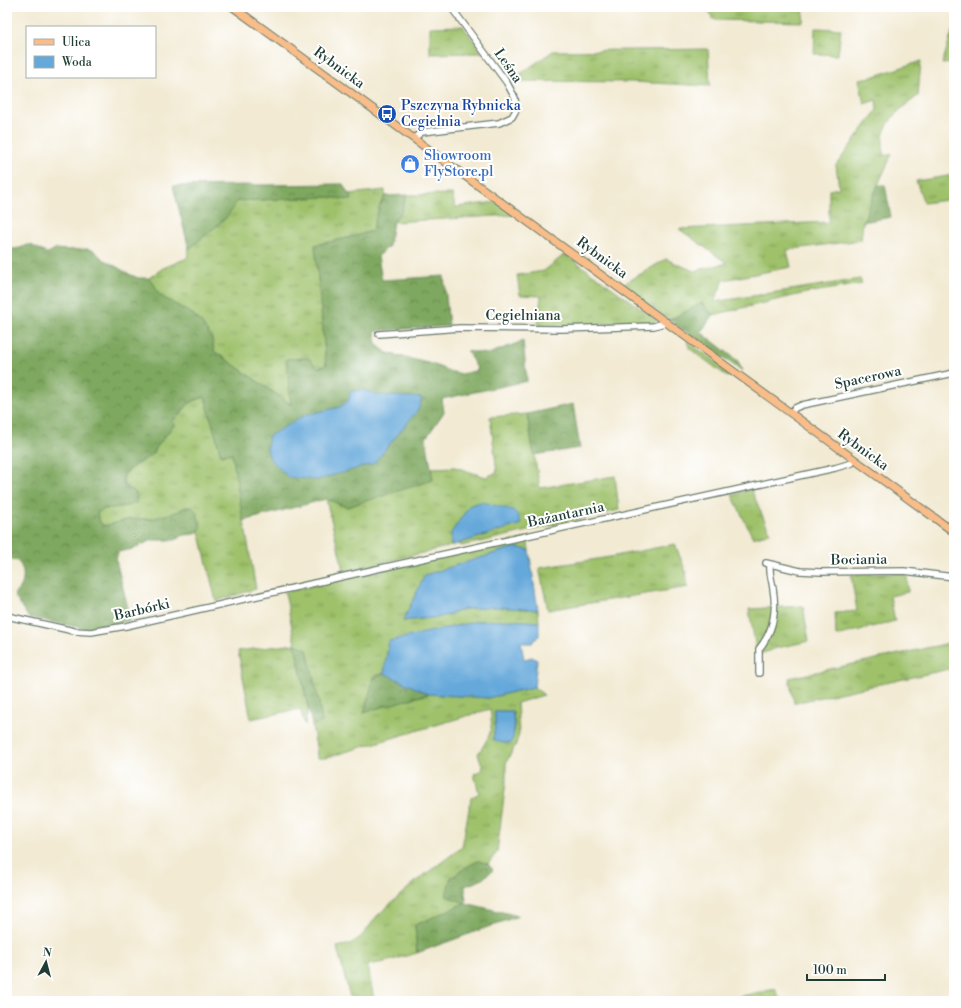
<svg xmlns="http://www.w3.org/2000/svg" width="961" height="1008" viewBox="0 0 961 1008" font-family="'Libre Bodoni',serif">
	<style>
		.grass { fill: url(#grass-tufts); stroke: #5e7f4f; fill-rule: evenodd }
		.forest { fill: url(#forest-crowns); stroke: #4e7249; fill-rule: evenodd }
		.water { fill: #65a8da; stroke: #427287 }
		.lines { fill: none; stroke-linecap: round; stroke-linejoin: round }
		.minor-casing { stroke: #697a6c; stroke-width: 8 }
		.major-casing { stroke: #697a6c; stroke-width: 9 }
		.minor { stroke: #fff; stroke-width: 5.5 }
		.major { stroke: #f8bd89; stroke-width: 7 }
		.labels { text-anchor: middle; dominant-baseline: central; stroke-width: 4; stroke-linejoin: round; paint-order: stroke }
		.street-label { font-size: 14px; fill: #1f3d34; stroke: #fff }
		.transit-label { font-size: 14px; fill: #164399; stroke: #fff; text-anchor: start }
		.shop-label { font-size: 14px; fill: #366cbe; stroke: #fff; text-anchor: start }
	</style>
	<defs>
		<pattern id="grass-tufts" width="24" height="20" patternUnits="userSpaceOnUse"><rect width="24" height="20" fill="#9ec16a"/><path d="M3 7l-1-3M5 7V3M7 7l1-3M15 17l-1-3M17 17v-4M19 17l1-3" fill="none" stroke="#809e58"/></pattern>
		<pattern id="forest-crowns" width="20" height="18" patternUnits="userSpaceOnUse"><rect width="20" height="18" fill="#7ea75e"/><path d="M2 6a3 3 0 1 1 6 0M12 15a3 3 0 1 1 6 0" fill="none" stroke="#67894e"/></pattern>
	</defs>
	<rect width="100%" height="100%" fill="#fff"/>
	<filter id="ink" filterUnits="userSpaceOnUse"><feTurbulence type="fractalNoise" baseFrequency=".025" numOctaves="2"/><feDisplacementMap in="SourceGraphic" scale="8" xChannelSelector="R" yChannelSelector="G"/><feConvolveMatrix kernelMatrix="1 2 1 2 8 2 1 2 1" color-interpolation-filters="sRGB"/></filter>
	<filter id="wash" filterUnits="userSpaceOnUse"><feTurbulence type="fractalNoise" baseFrequency=".012" numOctaves="4" result="noise"/><feDisplacementMap in="SourceGraphic" scale="16" xChannelSelector="R" yChannelSelector="G"/><feGaussianBlur stdDeviation="0.9" result="paint"/><feColorMatrix in="noise" values="0 0 0 0 0 0 0 0 0 0 0 0 0 0 0 0 0 1.4 0 .05"/><feComposite in="paint" operator="in"/></filter>
	<g filter="url(#wash)">
		<rect width="100%" height="100%" fill="#f2ead3"/>
		<!-- grass -->
		<path class="grass" d="M708,7H804L803,22L715,20L711,17Z
			M463,26L482,53L430,54V27Z
			M954,26V63L942,64Z
			M815,28L841,29L838,55L814,54Z
			M708,49L710,86L632,82L510,81L553,51Z
			M921,61L918,96C903,107 887,118 883,137C882,143 884,150 884,156L892,154L876,189L863,222L861,240L787,250L791,267L724,280L714,302L860,279L862,284L806,293L713,315L702,303L669,320L622,285L666,259L694,271L727,263L679,229L829,222V190L839,188L836,165L877,110L876,100L864,104L859,79L872,77Z
			M954,175V199L924,203L916,181Z
			M385,190V196L380,205L372,231L356,236L315,245L326,366L318,368L292,405L214,351L212,339L201,322L194,315L159,295L155,286L149,278L163,268L187,258L189,249L227,217L237,201L327,197L351,200L348,194Z
			M452,194L455,207L497,202L514,215L393,222L401,212L407,195Z
			M565,254L657,320L654,323L538,325L541,296L520,295L517,275L544,271Z
			M687,341L732,373L728,377L689,348Z
			M205,397L221,455L232,453L256,589L216,601L199,531L201,522L186,507L177,512L151,519H130L103,526L100,522L97,513L101,510L131,505L136,493L133,490L124,486C118,467 146,464 154,452C160,443 166,432 172,423C174,419 178,417 181,414C188,403 193,400 205,397Z
			M527,414L540,488L615,476L619,510L462,546L457,544L521,524L482,502L470,505L451,533V546L344,572L326,499L347,507L432,480L431,468L455,467L486,477L497,472L490,417Z
			M751,489L770,533L753,538L732,495Z
			M527,538L529,550L515,547L425,575L403,621L440,617L465,609L497,607L538,610L539,622L512,620L478,621L389,641L384,673L374,677L364,712L428,694L488,698L534,687L544,695L517,703L519,733L516,744L506,763V781L497,852L488,864L478,861L450,879L466,903L415,925L417,953L385,962L368,965L374,1001H351L337,947L350,944L362,936L377,916L415,882L462,847L471,798L479,793L474,774L483,769L478,754C489,737 494,731 490,709L325,758H317L316,747L312,725L322,722L307,649L295,644L308,709L305,725L300,709L251,719L238,651L295,644L285,592ZM495,711H513L515,726L511,743H503L493,739L495,727Z
			M675,544L686,572L688,587L548,610L539,568L610,557Z
			M903,573L907,576L908,592L890,596L895,621L836,636L835,613L857,611L851,575Z
			M803,606L809,641L777,648L757,655L749,609Z
			M954,642V668L794,703L789,678Z
			M775,989L781,1001H718H719Z"/>
		<!-- forest -->
		<path class="forest" d="M343,184L352,200L327,197L237,201L227,217L189,249L173,186Z
			M878,185H885L891,217L863,222Z
			M407,195L401,212L393,222L389,246L378,256L382,280L444,276L449,326L375,331L376,344L387,353L432,364L449,371L462,374L478,370L467,351L488,354L523,341L527,381L442,399L444,412L426,438L433,480L347,507L326,499L243,521L232,453L221,455L205,397C196,399 184,404 181,414L176,416L173,421L174,425L156,448L153,453L129,469L123,477L124,486L128,489L133,490C137,494 138,497 136,503C124,509 108,505 97,513L100,522L103,526L130,519H151L177,512L186,507H192L197,513L201,527L199,531L195,534L184,535L175,540H152L133,549L118,552L116,560L131,620L92,630L28,617L14,595C16,591 18,591 20,588C25,581 24,568 19,563C16,559 11,559 7,558V247L13,249L20,248L27,245H31L44,252L48,253L55,249L69,250L87,249L94,251L103,259L129,274L138,278H149L155,286L159,295L194,315L201,322L212,339L214,351L291,405L286,359L309,358L318,368L326,365L315,245L356,236L372,231L380,205L385,196ZM364,390L377,395L422,398L305,415L340,407Z
			M702,303L713,315L701,332L738,361L742,371L669,320Z
			M573,404L580,448L534,455L527,414Z
			M295,644L307,649L319,702L322,722L312,725Z
			M384,673L428,694L364,712L374,677Z
			M478,861L488,864L493,870L481,880L465,886L466,903L518,916L417,953L415,925L465,903L446,896L450,879L466,867Z"/>
		<!-- water -->
		<path class="water" d="M358,390H364L377,395L422,398L418,410L373,464L317,480L288,477L270,459L267,448L269,436L305,415L340,407L349,400L350,392Z
			M482,502L513,510L518,515L521,524L451,546V533L470,505Z
			M515,547L529,550L538,610L497,607L465,609L440,617L403,621L425,575Z
			M512,620L539,622V636L532,643H521L524,659L532,657L537,660L534,687L488,698L428,694L384,673L389,641L478,621Z
			M495,711H512C514,722 516,732 511,743C503,743 499,743 493,739L495,727Z"/>
	</g>
	<g filter="url(#ink)">
		<g class="lines">
			<defs>
				<path id="minor" d="M414,138L422,132L499,123L512,117L516,110L515,98L507,83L451,7
					M379,334L460,328L562,329L654,326L667,322
					M790,413L795,408L802,405L954,373
					M766,563L800,571L821,572L904,571L954,577
					M7,616L74,631L91,632L126,626L363,572L835,468L852,463L854,460
					M759,673V649C773,632 777,612 773,589C772,579 769,575 770,564"/>
				<path id="major" d="M233,7L954,532"/>
			</defs>
			<!-- minor casing -->
			<use href="#minor" class="minor-casing"/>
			<!-- major casing -->
			<use href="#major" class="major-casing"/>
			<!-- minor -->
			<use href="#minor" class="minor"/>
			<!-- major -->
			<use href="#major" class="major"/>
		</g>
	</g>
	<!-- icons -->
	<defs>
		<symbol id="bus-disc" viewBox="-11 -11 22 22"><circle r="9.5" fill="#1a4fb4" stroke="#fff"/><path d="M-5-6H5V4H4V6H2V4H-2V6H-4V4H-5ZM-3.5-4V0h7V-4ZM-3.5 1.2v1.5H-2V1.2ZM2 1.2v1.5H3.5V1.2Z" fill="#fff"/></symbol>
		<symbol id="shop-disc" viewBox="-11 -11 22 22"><circle r="9.5" fill="#3f7fe0" stroke="#fff"/><path d="M-5-2.5h2.3a2.7 3.5 0 0 1 5.4 0H5L5.5 6h-11ZM-1.5-2.5h3a1.5 2.3 0 0 0-3 0Z" fill="#fff"/></symbol>
	</defs>
	<g fill-rule="evenodd">
		<use href="#bus-disc" x="376" y="103" width="22" height="22"/>
		<use href="#shop-disc" x="399" y="153" width="22" height="22"/>
	</g>
	<g class="labels">
		<!-- street labels -->
		<g class="street-label">
			<text transform="translate(508 66) rotate(55)">Leśna</text>
			<text transform="translate(339 68) rotate(36)">Rybnicka</text>
			<text transform="translate(602 258) rotate(36)">Rybnicka</text>
			<text x="523" y="316">Cegielniana</text>
			<text transform="translate(868 378) rotate(-12)">Spacerowa</text>
			<text transform="translate(863 450) rotate(36)">Rybnicka</text>
			<text transform="translate(566 515) rotate(-12)">Bażantarnia</text>
			<text transform="translate(859 560) rotate(-1)">Bociania</text>
			<text transform="translate(142 610) rotate(-13)">Barbórki</text>
		</g>
		<!-- transit labels -->
		<g class="transit-label">
			<text x="401" y="106">Pszczyna Rybnicka<tspan x="401" dy="16">Cegielnia</tspan></text>
		</g>
		<!-- shop labels -->
		<g class="shop-label">
			<text x="424" y="156">Showroom<tspan x="424" dy="16">FlyStore.pl</tspan></text>
		</g>
	</g>
	<!-- margin -->
	<rect width="961" height="1008" fill="none" stroke="#fff" stroke-width="24"/>
	<!-- legend -->
	<rect x="26" y="26" width="130" height="52" fill="#ffffff" stroke="#a5b1ae"/>
	<rect x="34" y="39" width="20" height="6" fill="#f8bd89" stroke="#a5b1ae"/>
	<text x="62" y="46" font-size="12" fill="#1f3d34">Ulica</text>
	<rect x="34" y="56" width="20" height="12" fill="#65a8da" stroke="#a5b1ae"/>
	<text x="62" y="66" font-size="12" fill="#1f3d34">Woda</text>
	<!-- north arrow -->
	<g transform="translate(46 962) rotate(7)" stroke="#ffffff" stroke-width="3" paint-order="stroke">
	<path d="M0-3L7 15L0 10L-7 15Z" fill="#1f3d34"/>
	<text y="-6" font-size="11" font-weight="bold" text-anchor="middle" fill="#1f3d34">N</text>
	</g>
	<!-- scale -->
	<path d="M807 974v6h78v-6" fill="none" stroke="#1f3d34" stroke-width="2"/>
	<text x="813" y="974" font-size="12" fill="#1f3d34" stroke="#ffffff" stroke-width="3" paint-order="stroke">100 m</text>
</svg>
